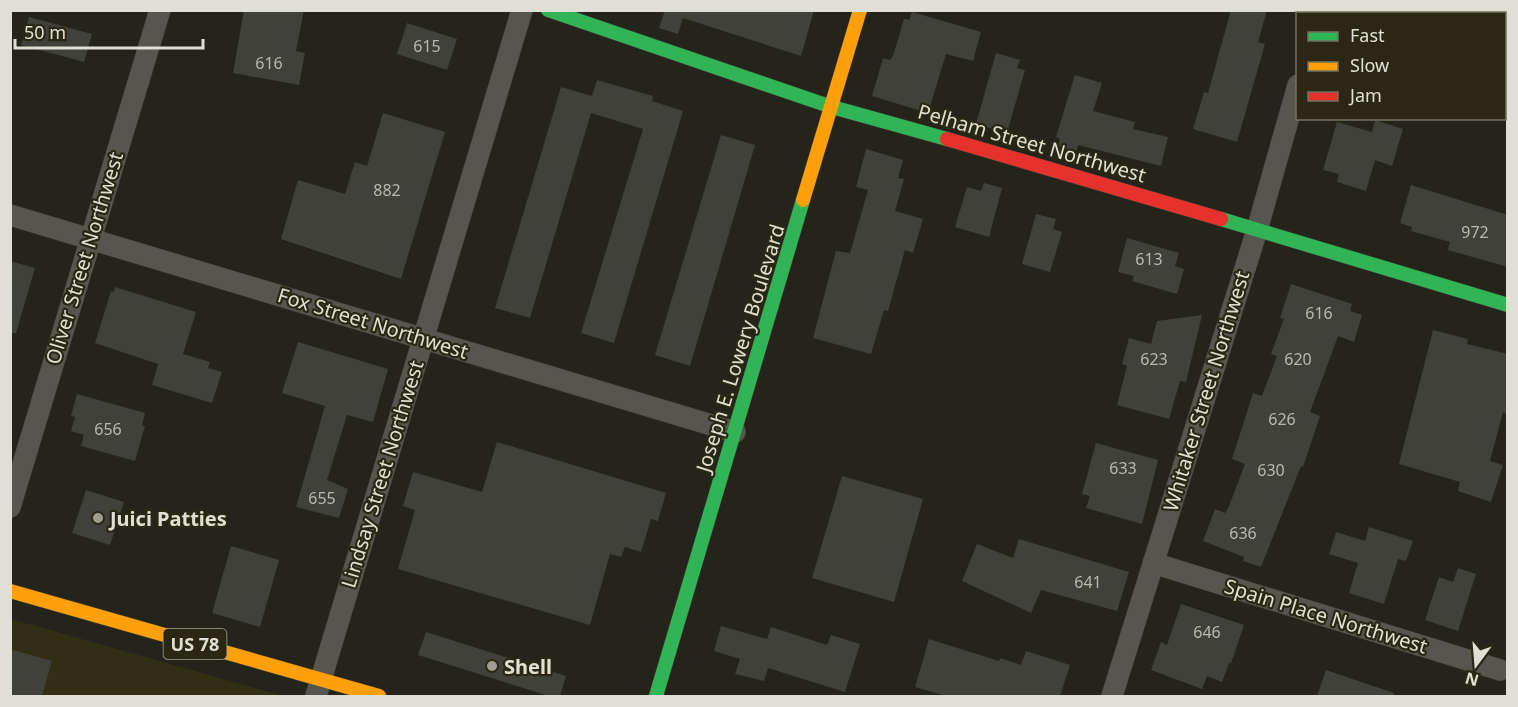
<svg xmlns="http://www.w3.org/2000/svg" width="1518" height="707" viewBox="0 0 1518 707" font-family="'Noto Sans',sans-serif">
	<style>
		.built { fill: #302e15 }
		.building { fill: #404138 }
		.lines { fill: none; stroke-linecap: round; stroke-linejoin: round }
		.street-casing { stroke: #403f37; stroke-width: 22 }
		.fast-casing { stroke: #403f37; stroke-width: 15 }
		.slow-casing { stroke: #403f37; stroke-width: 15 }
		.jam-casing { stroke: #403f37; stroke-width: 15 }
		.street { stroke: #57564e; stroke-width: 21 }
		.fast { stroke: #30b455; stroke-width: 14 }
		.slow { stroke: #ff9f0a; stroke-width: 14 }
		.jam { stroke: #e5322d; stroke-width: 14 }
		.poi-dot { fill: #9f9e92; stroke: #2a2815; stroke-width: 2 }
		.labels { text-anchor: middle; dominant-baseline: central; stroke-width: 4.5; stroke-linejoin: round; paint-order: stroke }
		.number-label { font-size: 16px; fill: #b8b8ac }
		.shield { fill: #2a2815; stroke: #a9a89a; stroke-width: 1.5 }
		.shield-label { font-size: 18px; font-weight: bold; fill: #e0dfd3 }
		.street-label { font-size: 20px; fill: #e0dfd3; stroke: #2a2815 }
		.poi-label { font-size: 20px; font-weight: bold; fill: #e0dfd3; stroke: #2a2815; text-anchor: start }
	</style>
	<rect width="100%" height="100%" fill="#25241a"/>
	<!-- built -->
	<path class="built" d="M11,619L283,696H11Z"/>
	<!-- building -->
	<path class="building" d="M244,10H304L296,51L305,53L299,85L233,73Z
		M665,10H814L801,56L683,18L678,34L659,28Z
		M1231,10H1267L1258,42L1265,44L1237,142L1193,129L1204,92L1208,93Z
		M912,12L981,32L973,61L946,54L928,113L872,96L883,58L890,60L893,56L904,19L909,20Z
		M29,17L92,34L84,62L21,45Z
		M407,23L457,39L447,70L397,54Z
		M996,53L1020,60L1017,68L1025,70L1007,133L976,124Z
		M1075,75L1102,83L1093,111L1135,122L1133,129L1168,137L1161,166L1078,145L1076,152L1058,147L1060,139L1056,137Z
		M597,80L653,96L652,101L683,111L614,343L581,333L643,129L591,113L530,318L495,308L561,87L592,96Z
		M383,113L445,132L401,279L281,239L298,180L345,194L355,162L367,166Z
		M1375,120L1403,129L1392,166L1375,160L1366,191L1337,182L1339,174L1323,170L1337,122L1372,132Z
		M721,135L755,145L690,366L655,355Z
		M866,149L903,160L898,178L904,179L895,211L923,219L913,253L905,250L888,311L884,310L871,354L813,338L836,251L850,253L868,190L856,187Z
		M984,183L1002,188L989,237L955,227L967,187L981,191Z
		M1411,185L1508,215V267L1448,250L1450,242L1411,231L1412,227L1400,223Z
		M1036,214L1056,219L1053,229L1062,232L1050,272L1022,264Z
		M1127,238L1179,253L1175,266L1184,269L1177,294L1132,281L1134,276L1118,272Z
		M10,261L35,268L16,333H10Z
		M1291,284L1352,304L1350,311L1362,315L1354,342L1338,336L1310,412L1320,416L1303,467L1301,466L1261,567L1243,561L1244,557L1203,541L1215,509L1225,513L1229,506L1245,464L1232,459L1253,393L1262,396L1277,356L1271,354L1284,319L1280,318Z
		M115,287L196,312L183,354L210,362L208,368L222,372L212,403L152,385L158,364L95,343L111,291L114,292Z
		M1202,315L1186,382L1180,381L1169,419L1117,405L1127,366L1122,364L1129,338L1151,344L1157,321Z
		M1433,330L1468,339L1467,344L1508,354V414L1503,412L1490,461L1503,465L1491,502L1458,491L1460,482L1399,464Z
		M298,342L388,369L373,422L347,415L327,480L348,489L339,518L296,507L325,406L282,393Z
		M77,394L145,413L142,425L145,426L135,461L81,446L84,435L71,431L75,417L71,416Z
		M497,442L666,493L658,521L651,519L641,552L625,547L621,557L610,554L590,625L398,569L415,510L403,506L413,472L482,492Z
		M1096,443L1158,460L1142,524L1086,508L1090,496L1082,494Z
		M842,476L923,499L894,602L812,578Z
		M86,490L124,502L110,545L72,533Z
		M1369,527L1413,541L1406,561L1398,559L1384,604L1349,593L1358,563L1329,554L1336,532L1365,541Z
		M1019,539L1129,572L1117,611L1041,590L1031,613L962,581L977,544L1013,558Z
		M231,546L279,560L260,627L212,613Z
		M1458,568L1476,574L1458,631L1425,620L1439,577L1453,582Z
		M1181,604L1244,625L1231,663H1229L1222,682L1207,676L1202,689L1151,670L1161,642L1167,645Z
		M721,626L767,639L771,627L827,645L831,635L860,644L845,692L768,668L764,681L735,674L740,659L714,651Z
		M426,632L566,676L560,696H549L418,655Z
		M929,639L999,661L1000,658L1021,665L1026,651L1070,665L1060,696H946L915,687Z
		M10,649L52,661L42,696H10Z
		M1326,670L1394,693V696H1317Z"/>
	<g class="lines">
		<defs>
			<path id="street" d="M1317,14L1318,10
				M10,215L735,432
				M10,507L160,10
				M1153,563L1500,670
				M316,696L522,10
				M1112,696L1257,230L1298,85"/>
			<path id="fast" d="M548,10L832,107L947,139
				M1221,219L1508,305
				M656,696L803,200"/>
			<path id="slow" d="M803,200L860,10
				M10,591L379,696"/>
			<path id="jam" d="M947,139L1221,219"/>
		</defs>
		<!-- street casing -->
		<use href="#street" class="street-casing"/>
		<!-- fast casing -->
		<use href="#fast" class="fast-casing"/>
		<!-- slow casing -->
		<use href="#slow" class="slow-casing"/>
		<!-- jam casing -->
		<use href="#jam" class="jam-casing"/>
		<!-- street -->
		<use href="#street" class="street"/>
		<!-- fast -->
		<use href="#fast" class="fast"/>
		<!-- slow -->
		<use href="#slow" class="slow"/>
		<!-- jam -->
		<use href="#jam" class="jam"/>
	</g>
	<!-- markers -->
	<g class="poi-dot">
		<circle cx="98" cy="518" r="6"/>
		<circle cx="492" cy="666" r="6"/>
	</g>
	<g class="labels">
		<!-- number labels -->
		<g class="number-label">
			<text x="427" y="46">615</text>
			<text x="269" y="63">616</text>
			<text x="387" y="190">882</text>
			<text x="1475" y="232">972</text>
			<text x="1149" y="259">613</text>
			<text x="1319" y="313">616</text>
			<text x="1154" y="359">623</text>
			<text x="1298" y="359">620</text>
			<text x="1282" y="419">626</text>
			<text x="108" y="429">656</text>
			<text x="1123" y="468">633</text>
			<text x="1271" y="470">630</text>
			<text x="322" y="498">655</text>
			<text x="1243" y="533">636</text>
			<text x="1088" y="582">641</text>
			<text x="1207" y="632">646</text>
		</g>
		<!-- shield labels -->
		<rect class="shield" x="163.5" y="629" width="63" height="30" rx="4.5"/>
		<g class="shield-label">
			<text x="195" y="644">US 78</text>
		</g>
		<!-- street labels -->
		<g class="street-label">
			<text transform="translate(1032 143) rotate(16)">Pelham Street Northwest</text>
			<text transform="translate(84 258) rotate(-73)">Oliver Street Northwest</text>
			<text transform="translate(373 323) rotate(17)">Fox Street Northwest</text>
			<text transform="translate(740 348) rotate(-73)">Joseph E. Lowery Boulevard</text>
			<text transform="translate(1206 391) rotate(-73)">Whitaker Street Northwest</text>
			<text transform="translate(382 474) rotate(-73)">Lindsay Street Northwest</text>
			<text transform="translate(1326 616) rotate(17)">Spain Place Northwest</text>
		</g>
		<!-- poi labels -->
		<g class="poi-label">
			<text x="110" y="518">Juici Patties</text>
			<text x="504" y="666">Shell</text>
		</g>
	</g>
	<!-- border -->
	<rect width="1518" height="707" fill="none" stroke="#e0dfd3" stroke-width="24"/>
	<!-- legend -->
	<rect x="1296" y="12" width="210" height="108" fill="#2a2815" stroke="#737161" stroke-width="1.5"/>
	<rect x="1308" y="32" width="30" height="9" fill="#30b455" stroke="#737161" stroke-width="1.5"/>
	<text x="1350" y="42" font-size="18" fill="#e0dfd3">Fast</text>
	<rect x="1308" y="62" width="30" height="9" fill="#ff9f0a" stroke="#737161" stroke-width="1.5"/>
	<text x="1350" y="72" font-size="18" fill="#e0dfd3">Slow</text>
	<rect x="1308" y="92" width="30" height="9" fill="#e5322d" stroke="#737161" stroke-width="1.5"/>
	<text x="1350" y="102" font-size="18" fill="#e0dfd3">Jam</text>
	<!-- north arrow -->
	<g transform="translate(1476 665) rotate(196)" stroke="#2a2815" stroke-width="4.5" paint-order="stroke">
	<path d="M0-4.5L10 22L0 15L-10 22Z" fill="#e0dfd3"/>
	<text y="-9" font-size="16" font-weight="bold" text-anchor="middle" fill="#e0dfd3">N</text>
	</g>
	<!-- scale -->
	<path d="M15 39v9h188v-9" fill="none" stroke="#e0dfd3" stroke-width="3"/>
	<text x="24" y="39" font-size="18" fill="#e0dfd3" stroke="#2a2815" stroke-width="4.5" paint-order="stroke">50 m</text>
</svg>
